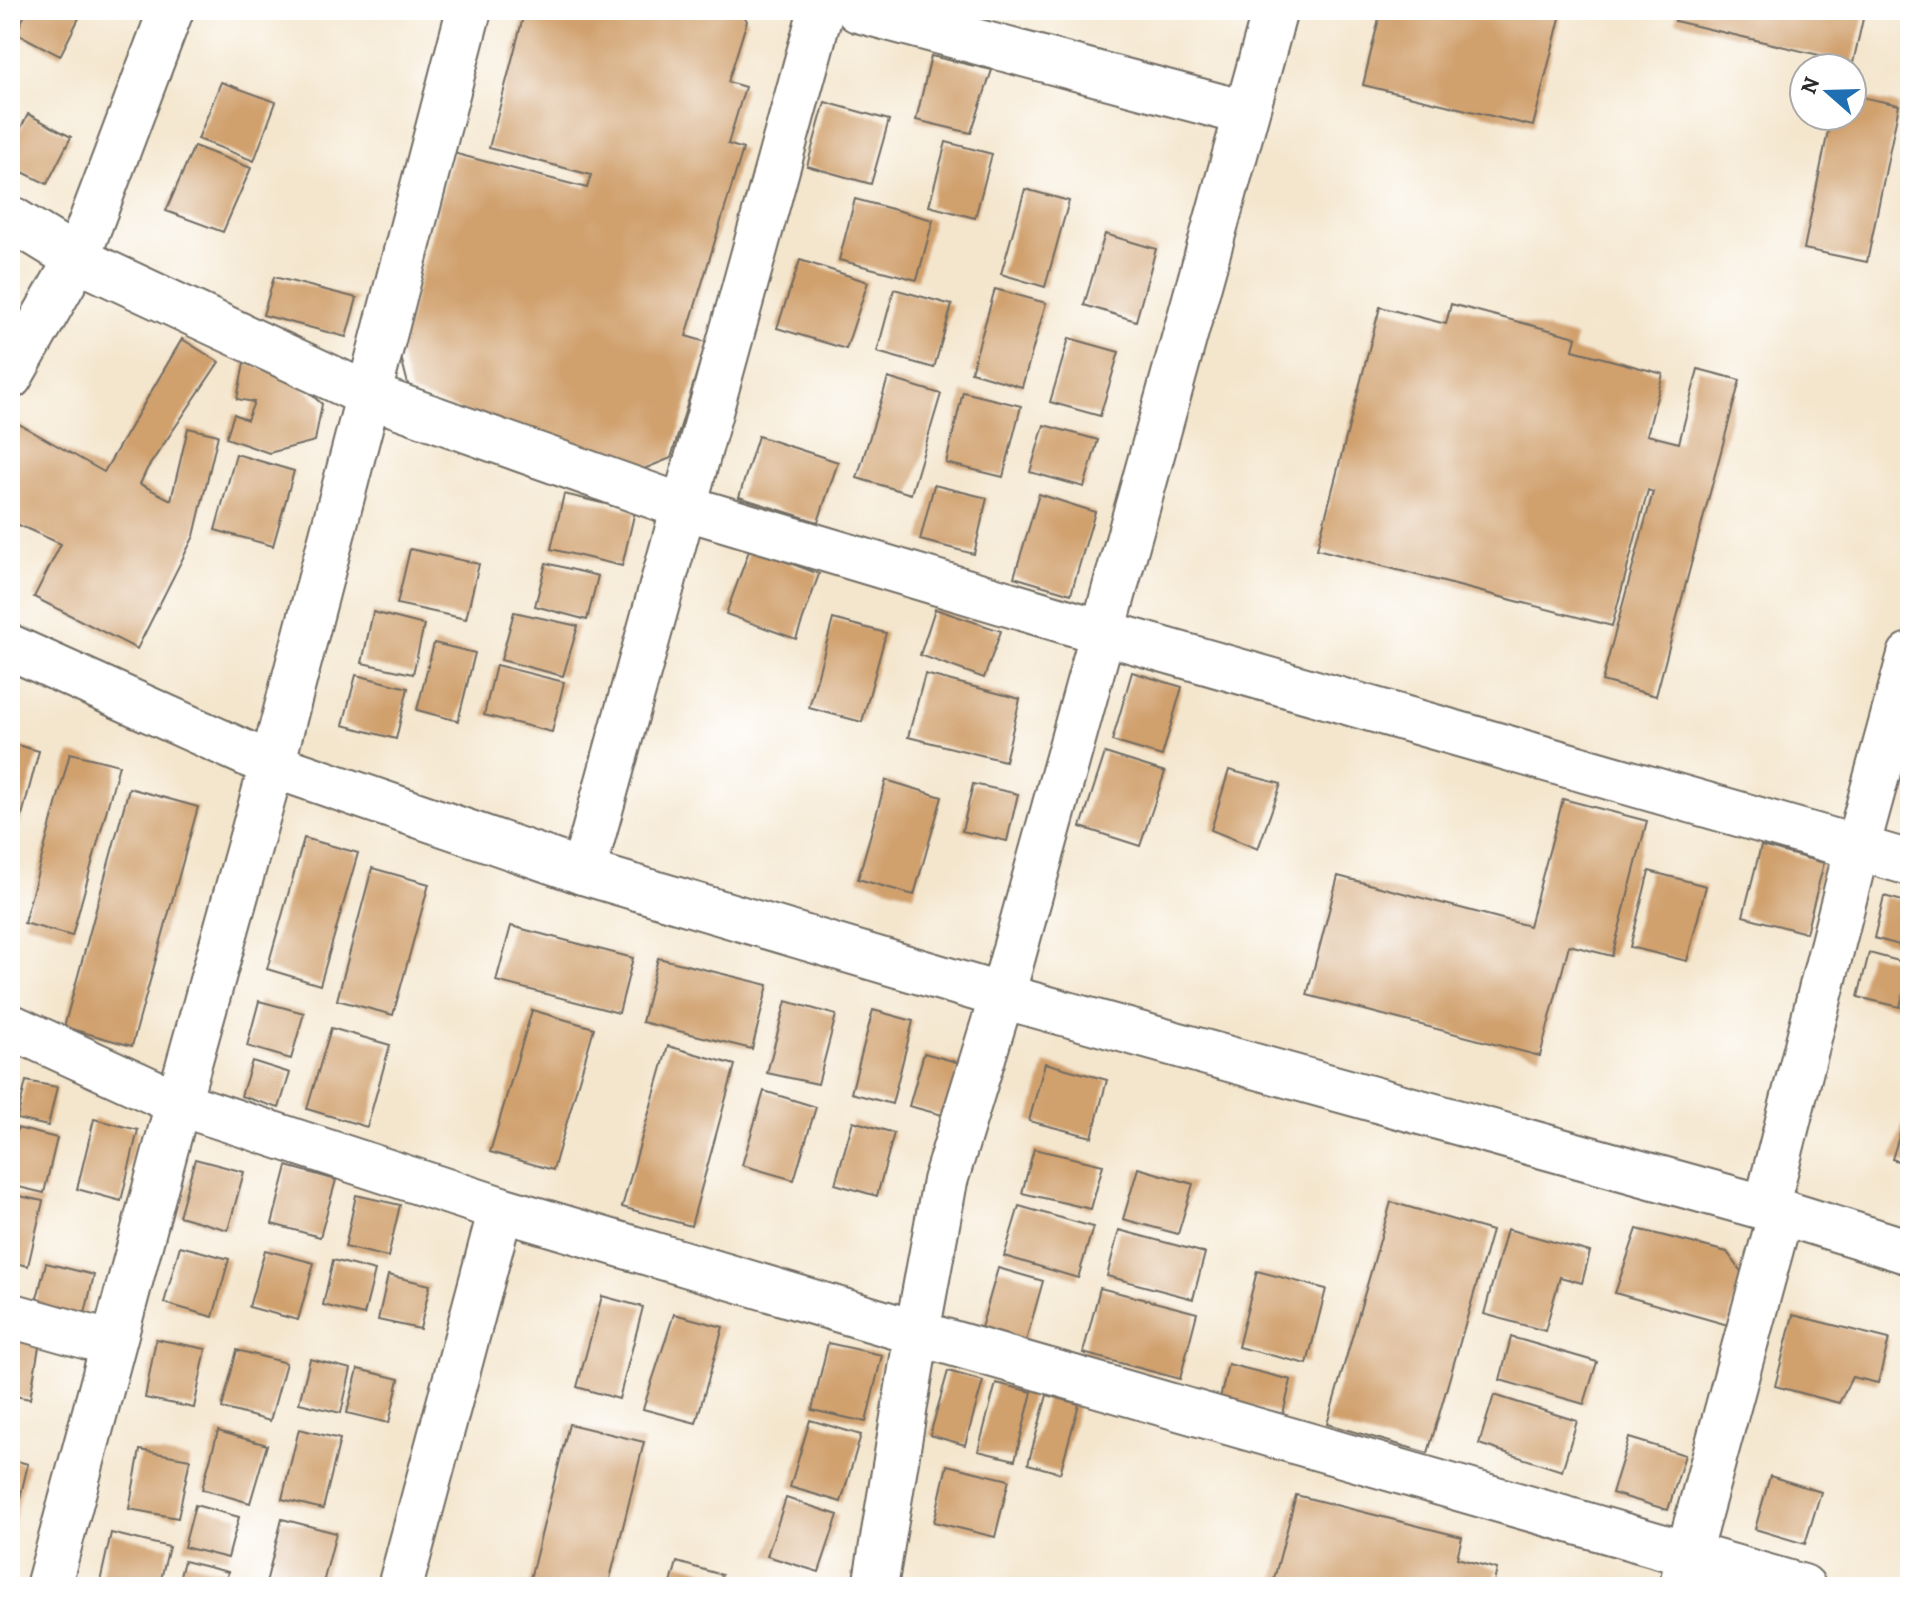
<svg xmlns="http://www.w3.org/2000/svg" width="1920" height="1597" viewBox="0 0 1920 1597" font-family="Alegreya,serif">
	<style>
		.building { fill: #d0a06d }
		.lines { fill: none; stroke-linecap: round; stroke-linejoin: round }
		.street-casing { stroke: #716c64; stroke-width: 48 }
		.secondary-casing { stroke: #716c64; stroke-width: 48 }
		.street { stroke: #fff; stroke-width: 44 }
		.secondary { stroke: #fff; stroke-width: 44 }
	</style>
	<rect width="100%" height="100%" fill="#fff"/>
	<filter id="ink" filterUnits="userSpaceOnUse"><feTurbulence type="fractalNoise" baseFrequency=".0125" numOctaves="2"/><feDisplacementMap in="SourceGraphic" scale="16" xChannelSelector="R" yChannelSelector="G"/><feConvolveMatrix kernelMatrix="1 2 1 2 8 2 1 2 1" color-interpolation-filters="sRGB"/></filter>
	<filter id="wash" filterUnits="userSpaceOnUse"><feTurbulence type="fractalNoise" baseFrequency=".006" numOctaves="4" result="noise"/><feDisplacementMap in="SourceGraphic" scale="32" xChannelSelector="R" yChannelSelector="G"/><feGaussianBlur stdDeviation="1.8" result="paint"/><feColorMatrix in="noise" values="0 0 0 0 0 0 0 0 0 0 0 0 0 0 0 0 0 1.4 0 .05"/><feComposite in="paint" operator="in"/></filter>
	<g filter="url(#wash)">
		<rect width="100%" height="100%" fill="#f4e6cd"/>
		<g id="blocks">
			<!-- building -->
			<path class="building" d="M27,10H83L60,56L16,33Z
				M525,10H741L747,21L728,82L745,87L728,144L743,149L686,336L706,342L671,458L634,473L410,392L400,353L453,153L587,188L591,175L489,148Z
				M1381,10H1562L1533,126L1363,85Z
				M1678,10H1865L1853,63L1675,21Z
				M931,56L992,70L971,133L916,120Z
				M221,82L276,102L254,161L198,139Z
				M1852,95L1899,105L1867,262L1804,249L1831,116H1852Z
				M825,102L889,120L871,184L807,166Z
				M28,114L71,137L47,184L10,166V149Z
				M946,142L992,154L975,218L929,206Z
				M194,146L251,168L223,232L166,211Z
				M1025,189L1069,201L1045,287L1001,274Z
				M855,199L933,220L917,280L839,260Z
				M1105,234L1156,249L1136,321L1084,305Z
				M800,260L868,282L846,349L777,328Z
				M274,277L357,298L346,337L263,315Z
				M894,289L952,305L934,368L877,352Z
				M995,289L1046,303L1022,387L971,372Z
				M1451,304L1576,337L1573,350L1663,374L1647,435L1679,443L1698,369L1740,380L1656,696L1602,681L1653,492L1648,490L1612,626L1317,549L1380,307L1446,324Z
				M1069,338L1119,352L1100,416L1050,402Z
				M182,339L219,362L147,469L140,484L171,500L188,428L218,435L194,536L137,649L34,597L61,544L10,521V419L104,472Z
				M244,363L291,377L322,404L315,441L269,453L226,438L234,414L247,420L254,402L237,399Z
				M888,378L941,394L911,494L857,478Z
				M963,392L1021,406L1003,477L946,463Z
				M1044,425L1098,440L1084,487L1030,472Z
				M758,436L838,462L818,522L739,497Z
				M236,454L294,471L273,546L215,530Z
				M934,485L987,498L974,554L920,540Z
				M564,494L635,511L622,566L551,549Z
				M1039,494L1095,512L1071,594L1014,577Z
				M750,548L819,574L796,639L726,614Z
				M410,549L479,564L466,619L397,604Z
				M546,563L598,576L587,620L535,606Z
				M935,609L1001,631L984,678L920,655Z
				M373,612L424,625L413,674L362,663Z
				M514,612L578,626L563,676L501,660Z
				M833,619L886,633L862,722L809,708Z
				M434,643L475,653L458,721L417,710Z
				M496,665L564,682L552,732L484,715Z
				M1132,672L1182,687L1162,756L1112,741Z
				M925,674L1020,699L1005,761L908,737Z
				M356,675L408,688L396,739L343,725Z
				M10,743L39,751L15,842L10,841Z
				M70,753L119,765L72,936L24,923Z
				M1105,753L1165,772L1140,846L1081,827Z
				M1229,770L1281,784L1258,849L1211,830Z
				M886,780L942,797L914,895L858,879Z
				M973,784L1018,794L1007,841L962,831Z
				M129,788L198,807L132,1046L64,1027Z
				M1563,799L1647,821L1612,956L1569,945L1540,1056L1307,995L1338,876L1529,926Z
				M304,838L358,853L320,985L267,969Z
				M1761,846L1824,863L1806,933L1743,916Z
				M372,868L429,884L393,1015L337,1000Z
				M1649,871L1706,886L1687,961L1630,947Z
				M1884,896L1910,903V948L1874,938Z
				M511,926L633,958L619,1013L496,981Z
				M1869,953L1910,964L1900,1007L1858,997Z
				M658,958L768,985L752,1049L642,1022Z
				M259,1001L304,1013L291,1059L247,1046Z
				M786,1001L836,1015L818,1084L767,1073Z
				M532,1010L594,1028L553,1170L490,1152Z
				M873,1010L913,1021L892,1104L851,1093Z
				M331,1028L390,1045L367,1127L307,1109Z
				M668,1046L735,1065L691,1226L622,1207Z
				M924,1053L960,1063L946,1116L909,1106Z
				M252,1061L290,1073L279,1108L241,1096Z
				M1045,1063L1107,1080L1092,1137L1029,1121Z
				M26,1081L57,1087L48,1126L17,1119Z
				M764,1091L816,1107L794,1180L742,1165Z
				M1910,1101V1165L1892,1159Z
				M94,1119L138,1130L121,1201L77,1189Z
				M853,1121L894,1133L877,1196L835,1184Z
				M17,1128L57,1138L44,1193L10,1185V1160Z
				M1034,1149L1103,1165L1091,1209L1022,1193Z
				M195,1159L244,1172L228,1230L179,1216Z
				M287,1166L336,1180L320,1237L272,1224Z
				M1138,1168L1193,1184L1178,1234L1123,1219Z
				M10,1194L43,1201L28,1266L10,1262Z
				M356,1195L400,1205L388,1257L345,1247Z
				M1391,1202L1492,1231L1428,1453L1327,1424Z
				M1019,1206L1093,1227L1078,1278L1004,1256Z
				M1507,1229L1590,1252L1582,1283L1560,1277L1545,1331L1484,1314Z
				M1637,1229L1727,1252L1742,1273L1728,1325L1615,1293Z
				M1119,1230L1205,1253L1193,1299L1107,1276Z
				M180,1246L229,1259L213,1317L164,1303Z
				M265,1250L314,1263L298,1320L249,1307Z
				M333,1260L375,1271L364,1315L323,1305Z
				M46,1263L94,1275L83,1322L34,1310Z
				M998,1268L1043,1281L1026,1341L981,1328Z
				M1257,1271L1326,1289L1307,1364L1238,1347Z
				M388,1275L430,1285L420,1329L378,1320Z
				M1100,1288L1197,1313L1180,1379L1083,1353Z
				M602,1296L643,1307L619,1399L577,1387Z
				M674,1314L723,1327L696,1423L643,1409Z
				M1793,1315L1889,1339L1878,1383L1852,1377L1839,1403L1775,1386Z
				M10,1336L40,1341L30,1399L10,1395Z
				M1511,1337L1597,1362L1584,1404L1500,1380Z
				M156,1339L206,1349L194,1408L145,1398Z
				M828,1343L882,1355L866,1422L812,1410Z
				M237,1350L286,1363L270,1421L222,1408Z
				M310,1359L351,1369L341,1413L299,1403Z
				M1228,1364L1291,1380L1283,1414L1220,1399Z
				M358,1369L399,1379L389,1423L347,1413Z
				M948,1371L983,1381L965,1445L930,1435Z
				M996,1383L1032,1392L1015,1460L978,1451Z
				M1047,1395L1079,1404L1060,1473L1028,1464Z
				M1494,1395L1577,1421L1562,1471L1479,1444Z
				M810,1420L861,1435L841,1502L790,1487Z
				M569,1424L644,1442L608,1587H528Z
				M299,1429L340,1439L323,1509L282,1499Z
				M218,1431L267,1445L250,1503L202,1489Z
				M1629,1438L1685,1455L1668,1510L1612,1493Z
				M140,1450L190,1459L178,1518L129,1509Z
				M10,1459L28,1464L11,1536H10Z
				M947,1465L1009,1480L995,1537L934,1522Z
				M1770,1476L1821,1492L1805,1544L1755,1529Z
				M1296,1495L1462,1537L1457,1558L1497,1569L1493,1587H1272Z
				M786,1498L838,1515L819,1572L767,1556Z
				M195,1505L239,1517L228,1558L184,1547Z
				M282,1519L336,1533L322,1587H265Z
				M111,1533L169,1547L159,1587H121L100,1582Z
				M184,1561L228,1572L224,1587H177Z
				M677,1562L722,1575L718,1587H670Z"/>
		</g>
	</g>
	<g filter="url(#ink)">
		<use href="#blocks" fill-opacity="0" stroke="#716c64" stroke-width="2"/>
		<g class="lines">
			<defs>
				<path id="street" d="M10,218L77,259L368,395L684,507L1102,632L1910,863
					M10,377L77,259L171,10
					M583,872L821,10
					M10,1026L178,1103L501,1209L917,1333L1803,1587
					M10,1315L113,1344
					M48,1587L178,1103L272,765L469,10
					M400,1587L501,1209
					M875,1587L917,1333L945,1181L1002,996L1275,10
					M1682,1587L1688,1554L1781,1212"/>
				<path id="secondary" d="M858,10L1245,113
					M10,647L272,765L583,872L1002,996L1781,1212L1910,1252
					M1766,1208L1857,848L1910,655"/>
			</defs>
			<!-- street casing -->
			<use href="#street" class="street-casing"/>
			<!-- secondary casing -->
			<use href="#secondary" class="secondary-casing"/>
			<!-- street -->
			<use href="#street" class="street"/>
			<!-- secondary -->
			<use href="#secondary" class="secondary"/>
		</g>
	</g>
	<!-- margin -->
	<rect width="1920" height="1597" fill="none" stroke="#fff" stroke-width="40"/>
	<!-- north arrow -->
	<g transform="translate(1828 92) rotate(290)"><circle r="38" fill="#ffffff" stroke="#aaaaaa" stroke-width="2"/>
	<path d="M0-6L14 30L0 20L-14 30Z" fill="#1f6fb2"/>
	<text y="-12" font-size="22" font-weight="bold" text-anchor="middle" fill="#2b2b2b">N</text>
	</g>
</svg>
